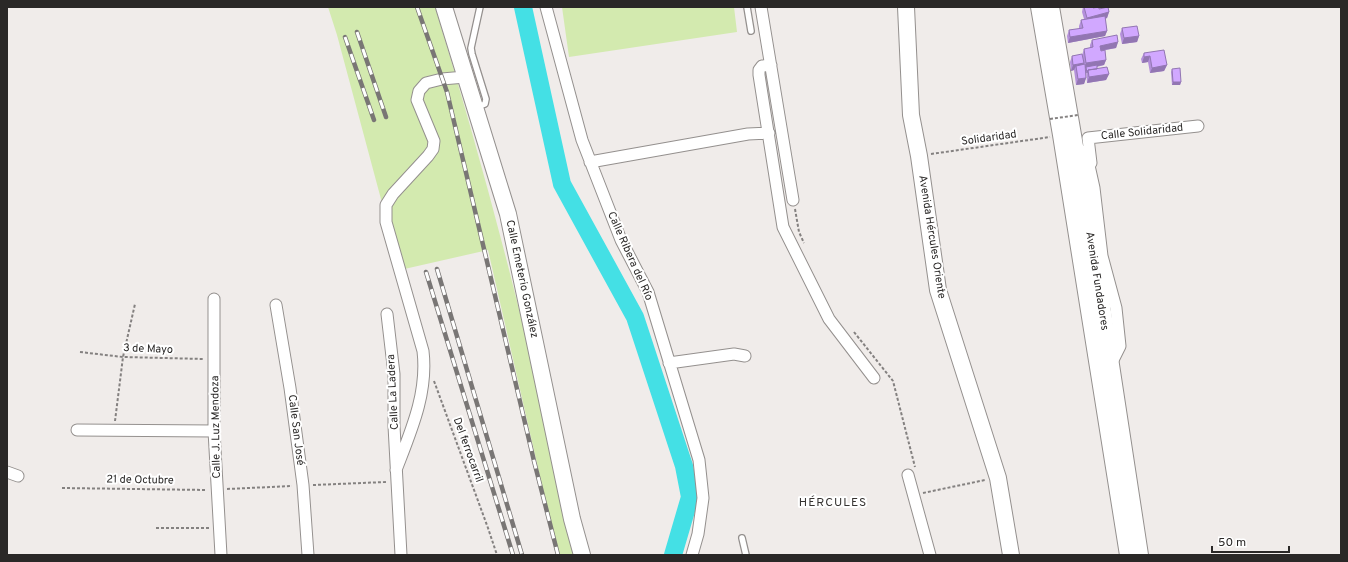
<svg xmlns="http://www.w3.org/2000/svg" width="1348" height="562" viewBox="0 0 1348 562" font-family="Overpass,sans-serif">
	<style>
		.green { fill: #d3eaaf }
		.lines { fill: none; stroke-linecap: round; stroke-linejoin: round }
		.river { stroke: #44e0e5; stroke-width: 18 }
		.lane-casing { stroke: #94908e; stroke-width: 8 }
		.street-casing { stroke: #94908e; stroke-width: 13 }
		.secondary-casing { stroke: #94908e; stroke-width: 18 }
		.path { stroke: #848180; stroke-width: 2; stroke-dasharray: 3 2; stroke-linecap: butt }
		.lane { stroke: #fff; stroke-width: 5.5 }
		.street { stroke: #fff; stroke-width: 11 }
		.secondary { stroke: #fff; stroke-width: 16 }
		.rail-casing { stroke: #797675; stroke-width: 4.5 }
		.rail { stroke: #fff; stroke-width: 3; stroke-dasharray: 9; stroke-linecap: butt }
		.path-bridge { stroke: #848180; stroke-width: 2; stroke-dasharray: 3 2; stroke-linecap: butt }
		.wall { fill: #b490db }
		.shaded-wall { fill: #9276b2 }
		.building { fill: #d1a8ff; stroke: #9276b2 }
		.labels { text-anchor: middle; dominant-baseline: central; stroke-width: 4; stroke-linejoin: round; paint-order: stroke }
		.street-label { font-size: 11px; fill: #2a2827; stroke: #fff }
		.neighbourhood-label { font-size: 12px; letter-spacing: 1px; fill: #353230; stroke: #fff }
	</style>
	<rect width="100%" height="100%" fill="#f0ecea"/>
	<!-- green -->
	<path class="green" d="M328,7H435C477,144 514,282 546,422C556,466 564,511 573,555H558L488,250L400,270L337,35Z
		M562,7H734L737,32L569,57Z"/>
	<g class="lines">
		<!-- river -->
		<path class="river" d="M523,7L562,184L635,317L684,466L690,497L673,555"/>
		<defs>
			<path id="lane" d="M747,7L751,31
				M477,107L485,104L486,99L472,54L471,48L480,7
				M742,538L746,555"/>
			<path id="street" d="M546,7L582,140L621,240L648,292L699,460L703,498L698,534L692,555
				M761,7L793,200
				M771,65L762,66L759,70V75L783,227L829,319L874,378
				M1075,144L1088,161L1094,188L1102,256L1116,308L1120,346L1111,364
				M590,162L748,134L769,133
				M1091,163L1088,138L1198,126
				M214,299V431L221,555
				M276,305L290,388L303,485L308,555
				M387,314L394,374V426L401,555
				M669,363L734,354L745,356
				M77,430L214,431
				M396,470C411,431 428,393 423,351L386,222V205L393,194L428,156L433,149L434,141L417,100L419,91L426,83L442,79L465,77
				M7,472L18,476
				M908,475L930,555"/>
			<path id="secondary" d="M444,7L508,214L572,519L582,555
				M906,7L911,115L919,156L938,290L998,478L1011,555
				M1039,7L1061,135L1128,555
				M1051,7L1099,286L1140,555"/>
		</defs>
		<!-- lane casing -->
		<use href="#lane" class="lane-casing"/>
		<!-- street casing -->
		<use href="#street" class="street-casing"/>
		<!-- secondary casing -->
		<use href="#secondary" class="secondary-casing"/>
		<!-- path -->
		<path class="path" d="M931,154L1050,137
			M795,209L799,232L804,243
			M854,332L893,381L915,467
			M80,352L123,357L203,359
			M434,381L488,528L497,555
			M115,421L123,357L135,304
			M313,485L386,482
			M62,488L207,490
			M227,489L292,486
			M923,493L985,480
			M156,528H209"/>
		<!-- lane -->
		<use href="#lane" class="lane"/>
		<!-- street -->
		<use href="#street" class="street"/>
		<!-- secondary -->
		<use href="#secondary" class="secondary"/>
		<defs>
			<path id="rail" d="M417,7L447,92L534,461L558,555
				M357,32L386,117
				M345,37L374,120
				M437,269L522,555
				M426,272L513,555"/>
		</defs>
		<!-- rail casing -->
		<use href="#rail" class="rail-casing"/>
		<!-- rail -->
		<use href="#rail" class="rail"/>
		<!-- path-bridge -->
		<path class="path-bridge" d="M1050,119L1078,115"/>
	</g>
	<!-- wall -->
	<path class="wall" d="M1083,7H1093V8L1099,9L1109,12L1107,18L1105,19L1107,31L1105,36L1068,43L1067,36L1069,30L1079,29V26L1081,20L1084,19L1082,12Z
		M1122,28L1139,36L1137,42L1122,44L1120,34Z
		M1092,40L1118,42L1116,48L1101,51L1106,60L1104,65L1097,67V69L1109,74L1106,80L1087,83L1086,68L1085,69L1086,78L1084,84L1076,85L1074,70L1071,71L1070,62L1072,56L1082,55L1084,49L1090,48V45Z
		M1144,53L1167,65L1164,71L1150,73L1148,62L1142,63L1141,59Z
		M1172,69L1181,82L1180,85H1172L1171,72Z"/>
	<!-- shaded-wall -->
	<path class="shaded-wall" d="M1109,12L1107,18L1085,24L1087,18Z
		M1107,31L1105,36L1068,43L1070,37Z
		M1139,36L1137,42L1122,44L1124,38Z
		M1118,42L1116,48L1098,51L1100,46Z
		M1150,56L1148,62L1142,63L1144,57Z
		M1106,60L1104,65L1087,68L1086,67V68L1084,69L1086,63Z
		M1084,63L1082,69L1076,66L1074,70L1071,71L1073,65Z
		M1167,65L1164,71L1150,73L1152,68Z
		M1109,74L1106,80L1087,83L1089,77Z
		M1086,78L1084,84L1076,85L1078,79Z
		M1173,82H1181L1180,85H1172Z"/>
	<!-- building -->
	<path class="building" d="M1084,7H1093V8L1099,7V9L1108,7L1109,12L1087,18Z
		M1105,16L1107,31L1070,37L1069,30L1083,28L1081,20Z
		M1137,26L1139,36L1124,38L1122,28Z
		M1117,35L1118,42L1100,46L1101,51L1105,50L1106,60L1086,63L1084,49L1093,47L1092,40Z
		M1164,50L1167,65L1152,68L1150,56L1144,57V53Z
		M1082,54L1084,63L1073,65L1072,56Z
		M1085,64L1086,78L1078,79L1076,66Z
		M1097,65V69L1088,70L1087,73L1086,67Z
		M1107,67L1109,74L1089,77L1088,70Z
		M1180,68L1181,82H1173L1172,69Z"/>
	<g class="labels">
		<!-- street labels -->
		<g class="street-label">
			<text transform="translate(1142 132) rotate(-6)">Calle Solidaridad</text>
			<text transform="translate(989 138) rotate(-8)">Solidaridad</text>
			<text transform="translate(932 237) rotate(81)">Avenida Hércules Oriente</text>
			<text transform="translate(630 256) rotate(66)">Calle Ribera del Río</text>
			<text transform="translate(522 279) rotate(78)">Calle Emeterio González</text>
			<text transform="translate(1097 281) rotate(81)">Avenida Fundadores</text>
			<text transform="translate(148 349) rotate(2)">3 de Mayo</text>
			<text transform="translate(393 392) rotate(-93)">Calle La Ladera</text>
			<text transform="translate(216 427) rotate(-91)">Calle J. Luz Mendoza</text>
			<text transform="translate(296 430) rotate(83)">Calle San José</text>
			<text transform="translate(468 450) rotate(70)">Del ferrocarril</text>
			<text transform="translate(140 480) rotate(1)">21 de Octubre</text>
		</g>
		<!-- neighbourhood labels -->
		<g class="neighbourhood-label">
			<text x="833" y="503">HÉRCULES</text>
		</g>
	</g>
	<!-- border -->
	<rect width="1348" height="562" fill="none" stroke="#2a2827" stroke-width="16"/>
	<!-- scale -->
	<path d="M1212 546v6h77v-6" fill="none" stroke="#2a2827" stroke-width="2"/>
	<text x="1218" y="546" font-size="12" fill="#2a2827" stroke="#ffffff" stroke-width="3" paint-order="stroke">50 m</text>
</svg>
